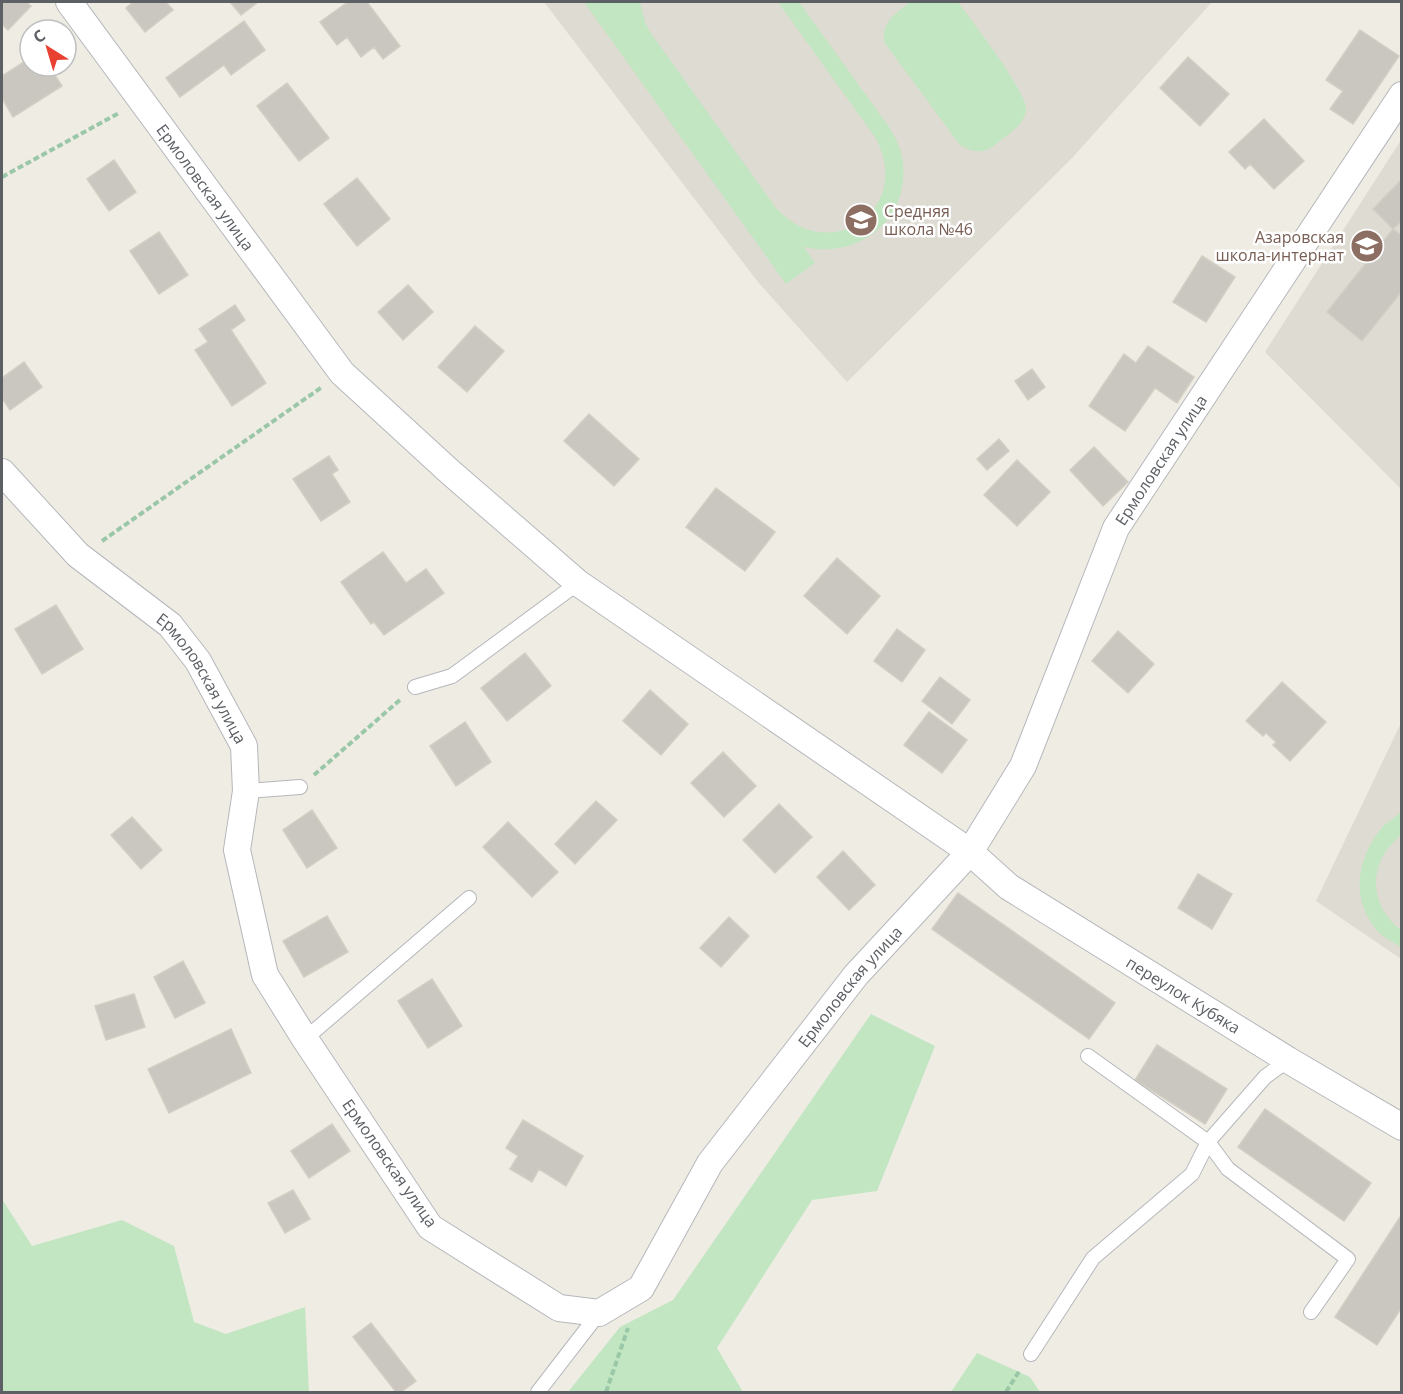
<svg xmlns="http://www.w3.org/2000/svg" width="1403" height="1394" viewBox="0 0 1403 1394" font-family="'Open Sans',sans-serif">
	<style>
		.education { fill: #dedbd2 }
		.green { fill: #c1e6c1 }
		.building { fill: #cac7c1; stroke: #d3cec3; stroke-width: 1.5 }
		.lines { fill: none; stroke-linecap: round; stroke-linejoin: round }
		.lane-casing { stroke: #b5b7bb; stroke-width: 16 }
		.street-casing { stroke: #b5b7bb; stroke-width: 28 }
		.path { stroke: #9ac7a7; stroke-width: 4; stroke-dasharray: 6 3; stroke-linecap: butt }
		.lane { stroke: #fff; stroke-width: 14 }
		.street { stroke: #fff; stroke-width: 26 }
		.labels { text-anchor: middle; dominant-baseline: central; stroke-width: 5; stroke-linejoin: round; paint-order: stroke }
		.street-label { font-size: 16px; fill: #5c6065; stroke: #fff }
		.education-label { font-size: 16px; fill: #785e54; stroke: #fff; text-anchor: start }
	</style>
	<rect width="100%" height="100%" fill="#efece4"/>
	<!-- education -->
	<path class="education" d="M544,2H1212L1073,157L847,382L758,282Z
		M1401,140V489L1265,352Z
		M1401,723V959L1316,901Z"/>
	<!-- green -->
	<path class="green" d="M584,2H640L645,22L650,32L776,208C830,268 915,208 875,137L778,2H799L889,127C895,137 900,146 902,157C913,217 860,260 804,247L815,263L786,284Z
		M910,2H958C971,20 1027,91 1026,110C1025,124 1010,133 1000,141C985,153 978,155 960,145L884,42C882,20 895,15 910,2Z
		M1401,812C1402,817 1403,826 1402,831C1400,837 1388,847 1384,854C1368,882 1377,912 1401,930V947C1393,942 1381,936 1375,928C1351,897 1357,860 1380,830C1385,823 1395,818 1401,812Z
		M871,1014L935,1046L877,1191L812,1200L717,1348L743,1392H568L620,1327L673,1300Z
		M2,1199L32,1246L122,1220L174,1246L194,1322L226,1334L305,1307L309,1392H2Z
		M977,1353L1030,1377L1040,1392H951Z"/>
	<!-- building -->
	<path class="building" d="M2,2H26L31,6L8,30L2,24Z
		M133,2H166L173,10L145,32L126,8Z
		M230,2H258L241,15Z
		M348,2H367L400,46L383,59L374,47L361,57L347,37L337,45L320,22Z
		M244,21L265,50L231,75L224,65L180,97L166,78Z
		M1360,30L1399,56L1353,124L1330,109L1343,91L1326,80Z
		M1188,57L1229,94L1200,126L1160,88Z
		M30,58V66H49L62,86L13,117L2,98V76Z
		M287,83L329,138L299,161L257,106Z
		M1264,119L1304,161L1274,189L1250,164L1245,169L1229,152Z
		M114,160L136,192L109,211L87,179Z
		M357,178L390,219L357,246L324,204Z
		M1401,180L1402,221L1393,229L1373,209Z
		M1393,229L1402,236V291L1362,341L1327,312Z
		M159,232L188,275L159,294L130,251Z
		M1202,256L1235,277L1206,322L1173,302Z
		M408,285L433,312L403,340L378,312Z
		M235,305L245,320L231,330L266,383L232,406L195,350L208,342L199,329Z
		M475,326L504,351L467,392L438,367Z
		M1148,346L1194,377L1177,403L1155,388L1125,431L1089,406L1124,354L1136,363Z
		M24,362L42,387L10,410L2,398V378Z
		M1032,369L1045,387L1028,400L1015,381Z
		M589,414L639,459L614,486L564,441Z
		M999,439L1009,451L987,470L977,459Z
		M1094,447L1128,482L1103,506L1070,470Z
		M329,456L338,470L332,474L350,502L321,521L293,479Z
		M1017,460L1050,492L1017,526L984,495Z
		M716,488L775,532L745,571L686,527Z
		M383,552L406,583L426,569L444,593L384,635L374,622L371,624L341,582Z
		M837,558L880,596L847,634L804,596Z
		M56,605L83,649L42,674L15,629Z
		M897,629L925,650L902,682L874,661Z
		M1118,631L1154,664L1128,693L1092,661Z
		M525,653L551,686L507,721L481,688Z
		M940,677L970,700L952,724L922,701Z
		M1282,682L1326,722L1290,761L1273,745L1276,742L1266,733L1263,736L1246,721Z
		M650,690L688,724L661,755L623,721Z
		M929,712L967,740L942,773L904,745Z
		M465,722L491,762L456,786L430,746Z
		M723,752L756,786L724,817L691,783Z
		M596,801L617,820L575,864L555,844Z
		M779,804L812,837L775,873L743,840Z
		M312,810L337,848L307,868L283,830Z
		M132,817L162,850L141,869L111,835Z
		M508,822L558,872L532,897L483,847Z
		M843,851L875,885L849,910L817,877Z
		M1198,874L1232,894L1212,929L1178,908Z
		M958,893L1115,1003L1089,1039L932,929Z
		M327,916L348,952L304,977L283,941Z
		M729,917L749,936L721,967L700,948Z
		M183,961L205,1003L175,1018L154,977Z
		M432,979L462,1026L428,1048L398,1001Z
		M134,994L145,1027L106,1040L95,1006Z
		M231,1029L251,1073L169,1113L148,1069Z
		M1157,1045L1227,1089L1205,1124L1135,1080Z
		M1265,1109L1371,1183L1344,1221L1238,1147Z
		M523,1120L583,1156L566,1186L539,1169L532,1182L510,1169L518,1156L506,1148Z
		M332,1124L350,1151L309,1178L291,1151Z
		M293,1190L310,1219L285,1233L268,1203Z
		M1402,1214V1307L1377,1345L1335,1317Z
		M371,1323L416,1381L401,1392H396L353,1337Z"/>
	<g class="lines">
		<defs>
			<path id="lane" d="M415,687L452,676L578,583
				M246,791L300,787
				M305,1039L469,898
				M1088,1056L1208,1142L1228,1169L1348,1259L1311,1312
				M1031,1354L1093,1258L1192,1174L1208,1142L1265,1077L1288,1060
				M538,1392L599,1313"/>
			<g id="street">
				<path id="s1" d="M69,2L342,373L450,472L578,583L970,852L1023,766L1116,528L1402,95"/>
				<path id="s2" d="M2,472L78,555L170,625L198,661L244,746L246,791L237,850L265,975L305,1039L430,1227L559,1308L599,1313L641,1288L710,1163L856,975L970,852L1009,887L1288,1060L1402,1127"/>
			</g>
		</defs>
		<!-- lane casing -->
		<use href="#lane" class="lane-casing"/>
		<!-- street casing -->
		<use href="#street" class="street-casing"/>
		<!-- path -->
		<path class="path" d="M2,177L119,113
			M102,541L322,387
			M314,775L401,699
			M606,1392L628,1328
			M1006,1392L1020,1370"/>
		<!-- lane -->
		<use href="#lane" class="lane"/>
		<!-- street -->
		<use href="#street" class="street"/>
	</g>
	<!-- icons -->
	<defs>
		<symbol id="school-disc" viewBox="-11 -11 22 22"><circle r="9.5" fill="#8d6e63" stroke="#fff"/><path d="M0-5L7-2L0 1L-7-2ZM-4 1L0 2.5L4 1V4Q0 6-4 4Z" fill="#fff"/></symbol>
	</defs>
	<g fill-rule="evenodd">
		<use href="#school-disc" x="842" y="201" width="38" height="38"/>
		<use href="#school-disc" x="1348" y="227" width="38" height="38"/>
	</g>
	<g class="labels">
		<!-- street labels -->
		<g class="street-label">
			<text stroke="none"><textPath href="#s1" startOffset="230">Ермоловская улица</textPath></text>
			<text stroke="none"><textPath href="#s1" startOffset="1690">Ермоловская улица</textPath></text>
			<text stroke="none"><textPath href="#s2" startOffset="290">Ермоловская улица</textPath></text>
			<text stroke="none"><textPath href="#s2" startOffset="1514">Ермоловская улица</textPath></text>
			<text stroke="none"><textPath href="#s2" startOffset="1952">переулок Кубяка</textPath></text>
			<text transform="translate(390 1163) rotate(55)">Ермоловская улица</text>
		</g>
		<!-- education labels -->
		<g class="education-label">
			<text x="884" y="211">Средняя<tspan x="884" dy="18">школа №46</tspan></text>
			<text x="1344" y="237" text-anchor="end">Азаровская<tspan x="1344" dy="18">школа-интернат</tspan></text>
		</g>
	</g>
	<!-- border -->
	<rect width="1403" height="1394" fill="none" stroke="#5c6065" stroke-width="6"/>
	<!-- north arrow -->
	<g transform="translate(48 48) rotate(323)"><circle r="28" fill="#ffffff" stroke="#bebfc1" stroke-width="1.5"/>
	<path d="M0-4.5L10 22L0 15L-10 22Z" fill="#e84031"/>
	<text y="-9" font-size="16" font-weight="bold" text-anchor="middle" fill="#5c6065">С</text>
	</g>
</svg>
